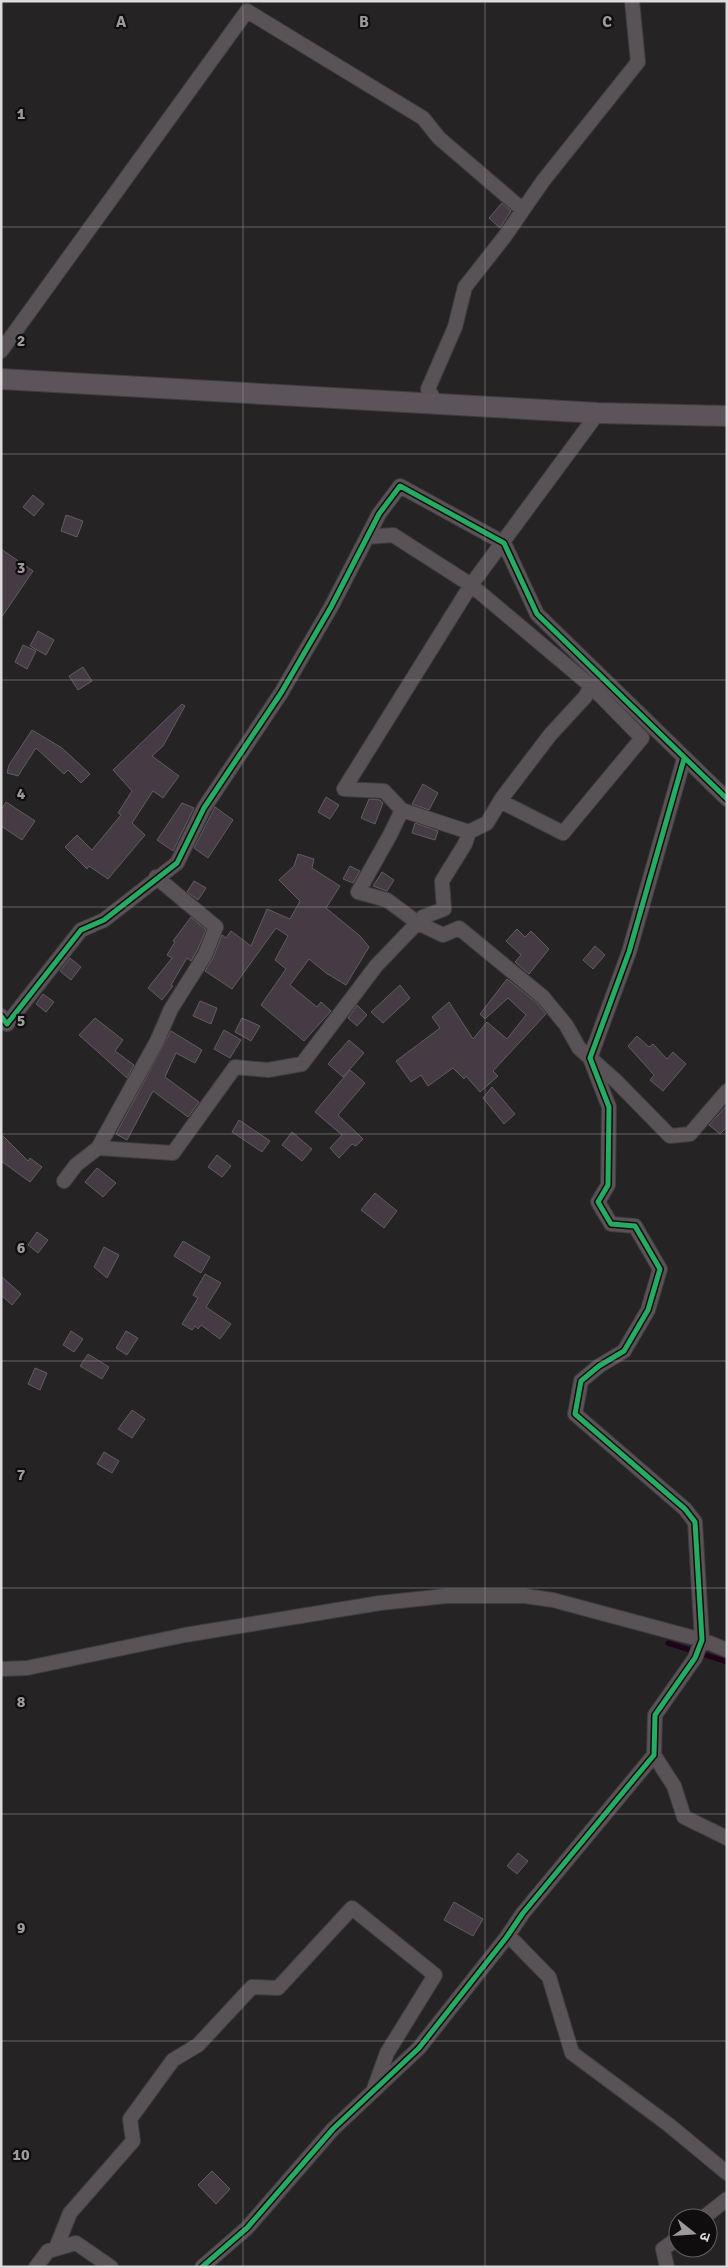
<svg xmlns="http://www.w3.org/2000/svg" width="728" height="2268" viewBox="0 0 728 2268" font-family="Signika,'Noto Sans Devanagari',sans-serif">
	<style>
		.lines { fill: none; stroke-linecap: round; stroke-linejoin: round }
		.stream { stroke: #1e031b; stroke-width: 5 }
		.building { fill: #463b44; stroke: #5f5d5f }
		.street-casing { stroke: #3f3e3f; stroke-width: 16 }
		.secondary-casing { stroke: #3f3e3f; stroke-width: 22 }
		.street { stroke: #595257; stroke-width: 14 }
		.secondary { stroke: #5c535b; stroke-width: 20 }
		.cycleway-casing { stroke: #0f0d0e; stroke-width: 8 }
		.cycleway { stroke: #26ab63; stroke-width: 5 }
		.grid { fill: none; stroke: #9e9b9d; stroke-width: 1; stroke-opacity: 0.55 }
		.grid-label { font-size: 16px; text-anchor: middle; font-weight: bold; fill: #9e9b9d; stroke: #0f0d0e; stroke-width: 4.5; stroke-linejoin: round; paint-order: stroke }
	</style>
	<rect width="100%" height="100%" fill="#262325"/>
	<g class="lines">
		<!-- stream -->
		<path class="stream" d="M668,1643L727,1662"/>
	</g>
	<!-- building -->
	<path class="building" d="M502,203L511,211L500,228L489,218Z
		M33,495L44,504L34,516L23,507Z
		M66,515L83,521L77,537L61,531Z
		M1,549L33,571L1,618Z
		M38,631L54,640L46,655L30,646Z
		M23,645L36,651L27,669L15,662Z
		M83,667L92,681L78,690L69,676Z
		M182,704L185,706L163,746L152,756L179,776L163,798L153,791L132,823L145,835L108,879L89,866L87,869L65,847L77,835L92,850L121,815L118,813L132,791L113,770Z
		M32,730L62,748L90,774L81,783L68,770L64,774L36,748L18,776L7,773L9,765Z
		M423,784L438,793L429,810L412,804Z
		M326,797L339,805L330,819L318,812Z
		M369,799L380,800L383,803L375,824L361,818Z
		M6,802L35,821L22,840L1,826V810Z
		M182,803L194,808L173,851L157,840Z
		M215,807L233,820L208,858L194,848Z
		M415,823L438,831L435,840L412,833Z
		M298,854L314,859L312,868L340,886L326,908L360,936L369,947L346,985L326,973L309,959L290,985L317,1007L321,1002L331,1011L304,1041L261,1005L286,969L275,960L288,936L276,928L232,989L205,971L213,958L222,935L226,938L231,931L251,946L267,909L290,919L300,901L279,880L294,866Z
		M350,866L360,871L353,883L343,879Z
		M382,872L394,880L387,891L373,886Z
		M194,881L206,888L198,900L187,892Z
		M191,917L206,930L197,951L191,961L187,958L171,985L173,986L162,1000L148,988L172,958L167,955L175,942L173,941Z
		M517,929L525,937L531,931L549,949L529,974L515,962L521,955L506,941Z
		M595,946L605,955L593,969L583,960Z
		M70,958L81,967L71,980L60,971Z
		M507,979L537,1003L546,1014L493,1071L498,1076L480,1092L466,1076L464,1079L453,1068L428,1086L421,1075L411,1082L396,1061L440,1028L432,1017L449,1002L473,1039L487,1022L507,1039L526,1015L508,998L485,1019L480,1014Z
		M400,985L410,998L383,1023L371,1012Z
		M43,994L54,1002L46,1012L36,1004Z
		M200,1001L217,1008L211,1024L193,1016Z
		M357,1005L367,1015L357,1026L348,1018Z
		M95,1018L123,1040L115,1051L134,1065L127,1078L79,1035Z
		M242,1018L260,1026L251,1041L235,1032Z
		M224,1030L241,1040L230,1058L214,1049Z
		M171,1031L202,1050L195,1063L176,1053L165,1077L199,1102L188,1117L153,1091L127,1140L116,1134Z
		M637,1036L649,1047L653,1044L667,1059L673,1052L686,1064L663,1091L650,1080L654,1075L628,1046Z
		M349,1040L364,1053L343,1077L328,1064Z
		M350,1070L365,1083L338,1115L363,1139L356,1146L352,1144L339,1158L330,1148L342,1135L315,1112Z
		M492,1087L515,1114L504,1124L483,1098Z
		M727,1105V1127L720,1134L709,1125Z
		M239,1120L270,1141L262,1152L232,1132Z
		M292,1132L312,1149L302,1161L282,1145Z
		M1,1134L28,1161L30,1158L42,1167L30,1182L1,1161Z
		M217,1155L231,1166L222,1177L208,1167Z
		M97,1168L116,1183L103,1197L85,1182Z
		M375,1193L397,1211L384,1228L361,1210Z
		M37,1232L48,1240L38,1253L28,1245Z
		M183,1241L210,1257L201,1273L174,1256Z
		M104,1247L119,1255L107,1278L94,1267Z
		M205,1274L221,1283L206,1307L231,1324L220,1339L201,1325L198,1329L195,1326L192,1330L182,1324L198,1298L193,1295Z
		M1,1276L21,1294L12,1305L1,1295Z
		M71,1331L83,1339L74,1352L63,1345Z
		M126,1331L138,1338L127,1355L116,1348Z
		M88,1354L109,1367L102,1379L80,1366Z
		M35,1368L47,1373L40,1390L28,1384Z
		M132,1410L145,1419L132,1438L118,1429Z
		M104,1452L119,1461L112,1473L97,1464Z
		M518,1853L528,1861L517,1874L507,1866Z
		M454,1902L483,1919L473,1936L444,1920Z
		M212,2171L230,2189L216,2204L198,2185Z"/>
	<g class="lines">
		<defs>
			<path id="street" d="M1,351L247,11L423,118L439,138L523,210
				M437,404L428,389L455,327L465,287L505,236L543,181L638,62L632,1
				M367,537L393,535L471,585L344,789L384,791L402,810L469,832L487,823L502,798L550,735L585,697L591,686L471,585L598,413
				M500,801L563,833L642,738L591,686
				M402,810L390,835L358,892L387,900L418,923L443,935L459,928L543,997L566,1025L579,1048L616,1081L670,1136L690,1134L727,1091
				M156,877L216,927L205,955L171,1009L157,1041L98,1148L173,1153L235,1067L268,1070L302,1064L376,966L423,917L444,909L442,881L465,844L469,832
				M1,1016L7,1024L81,930L104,920L177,863L204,808L281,693L331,607L379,514L400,486L504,543L537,614L727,799
				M64,1181L76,1165L98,1148
				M1,1669L27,1668L185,1635L380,1603L446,1596H525L553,1600L702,1640L727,1650
				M654,1755L674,1786L684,1817L727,1838
				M508,1935L549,1977L572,2053L669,2125L727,2173
				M703,2218L727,2199
				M56,2248L70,2213L133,2141L130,2119L173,2060L198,2045L252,1987L278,1988L352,1908L435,1975L387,2053L374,2089
				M36,2267L48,2251L76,2243L111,2267
				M202,2267L247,2228L333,2129L419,2048L506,1938L523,1913L654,1755L655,1715L695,1658L702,1640L695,1522L685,1509L575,1414L581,1381L599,1366L624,1351L648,1310L660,1269L635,1226L611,1224L598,1202L608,1185L609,1107L590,1058L629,952L684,759
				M667,2267L663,2249L678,2238"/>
			<path id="secondary" d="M1,379L598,413L727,416"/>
		</defs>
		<!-- street casing -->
		<use href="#street" class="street-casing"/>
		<!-- secondary casing -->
		<use href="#secondary" class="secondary-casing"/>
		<!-- street -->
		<use href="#street" class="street"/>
		<!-- secondary -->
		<use href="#secondary" class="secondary"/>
		<defs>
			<path id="cycleway" d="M1,1016L7,1024L81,930L104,920L177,863L204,808L281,693L331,607L379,514L400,486L504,543L537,614L727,799
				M202,2267L247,2228L333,2129L419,2048L506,1938L523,1913L654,1755L655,1715L695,1658L702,1640L695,1522L685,1509L575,1414L581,1381L599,1366L624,1351L648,1310L660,1269L635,1226L611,1224L598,1202L608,1185L609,1107L590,1058L629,952L684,759"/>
		</defs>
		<!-- cycleway casing -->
		<use href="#cycleway" class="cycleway-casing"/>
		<!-- cycleway -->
		<use href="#cycleway" class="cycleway"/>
	</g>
	<!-- grid -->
	<path class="grid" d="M243,1V2267M485,1V2267M1,227H727M1,454H727M1,680H727M1,907H727M1,1134H727M1,1361H727M1,1588H727M1,1814H727M1,2041H727"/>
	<g class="grid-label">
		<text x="121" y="27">A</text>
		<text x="364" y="27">B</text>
		<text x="607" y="27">C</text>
		<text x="21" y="119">1</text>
		<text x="21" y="346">2</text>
		<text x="21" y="573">3</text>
		<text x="21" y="799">4</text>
		<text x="21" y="1026">5</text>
		<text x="21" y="1253">6</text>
		<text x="21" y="1480">7</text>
		<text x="21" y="1707">8</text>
		<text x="21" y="1933">9</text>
		<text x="21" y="2160">10</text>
	</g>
	<!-- border -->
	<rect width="728" height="2268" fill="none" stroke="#dedbdd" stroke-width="5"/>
	<!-- north arrow -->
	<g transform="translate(693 2233) rotate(107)"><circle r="24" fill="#0f0d0e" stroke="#625f61"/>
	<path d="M0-4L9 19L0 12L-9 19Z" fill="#9e9b9d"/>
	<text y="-8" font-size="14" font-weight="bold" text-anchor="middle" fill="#dedbdd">उ</text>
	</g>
</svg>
